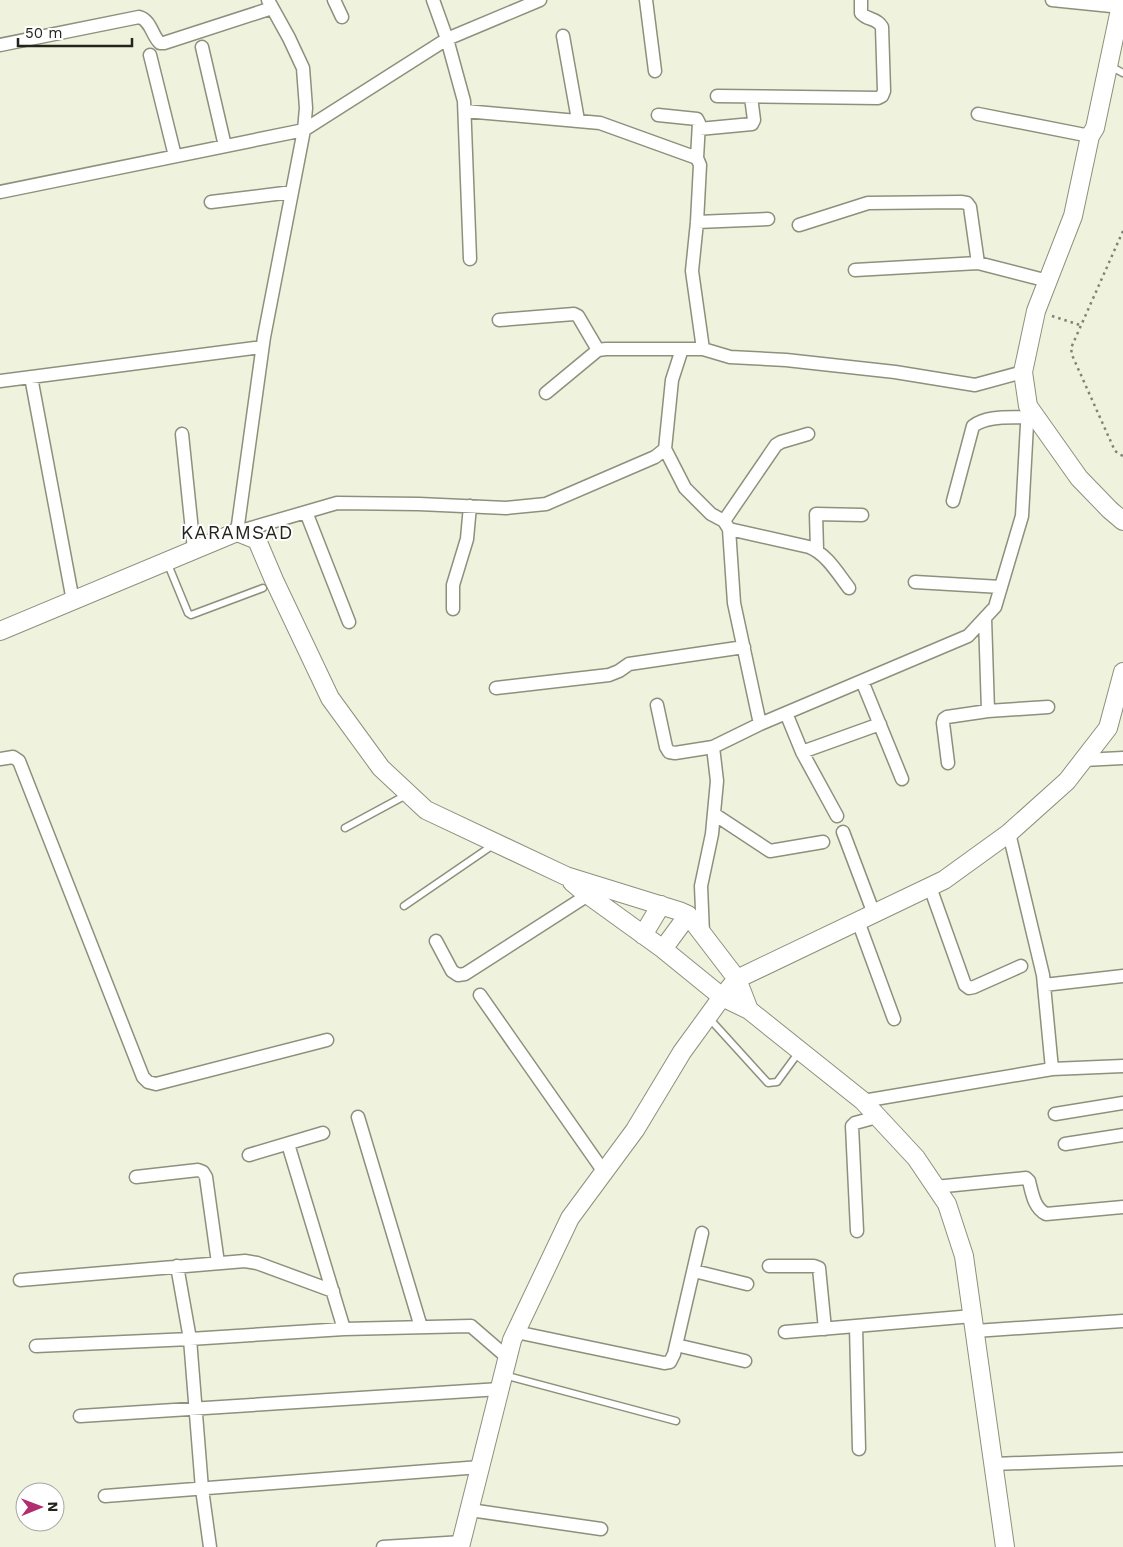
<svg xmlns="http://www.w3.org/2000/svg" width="1123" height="1547" viewBox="0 0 1123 1547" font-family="'Work Sans',sans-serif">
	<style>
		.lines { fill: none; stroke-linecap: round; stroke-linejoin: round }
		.lane-casing { stroke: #8d907c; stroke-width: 9 }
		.street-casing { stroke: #8d907c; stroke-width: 15 }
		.secondary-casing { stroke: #8d907c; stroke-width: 20 }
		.path { stroke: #818475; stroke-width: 2.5; stroke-dasharray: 2.5 4; stroke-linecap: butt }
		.lane { stroke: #fff; stroke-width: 6 }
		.street { stroke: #fff; stroke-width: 12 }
		.secondary { stroke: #fff; stroke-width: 18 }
		.labels { text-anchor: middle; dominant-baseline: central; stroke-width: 4; stroke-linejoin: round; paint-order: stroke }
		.quarter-label { font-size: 19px; letter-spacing: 1px; fill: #23241c; stroke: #fff }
	</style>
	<rect width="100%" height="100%" fill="#eff3dd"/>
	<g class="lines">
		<defs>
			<path id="lane" d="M1110,66L1123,73
				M167,562L188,613L191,615L263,588
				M345,828L408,794
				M404,906L493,845
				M708,1017L768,1083L777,1082L799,1052
				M504,1375L676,1421"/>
			<path id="street" d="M268,0L289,38L303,68L306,108L304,130L264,337L237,532L337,503L419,504L506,508L546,504L655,457L665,449L672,380L682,349H703L730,357L786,360L895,372L975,385L1023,372
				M334,0L342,17
				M433,0L447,39L464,101L470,259
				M646,0L655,71
				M1052,0L1121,7
				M563,36L578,120
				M0,45L139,17C151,20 152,36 160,43H164L272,8
				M202,47L225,146
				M150,55L175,156
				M717,96L878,98L882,96L884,91L882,27C876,17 868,21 861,13V0
				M465,111L600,123L697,158L700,165L697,222L692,271L703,349
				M978,114L1090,136
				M658,115L697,119L699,123L697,158
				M699,129L752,124L754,120L751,97
				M0,192L304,130L447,39L540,0
				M211,202L292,192
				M697,222L768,219
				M799,225L868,203L961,202L967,203L970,207L978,263
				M855,270L978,263L1048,281
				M499,320L574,314L578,316L598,350
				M31,377L73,601
				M0,381L262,347
				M546,393L598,350L606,349H682
				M182,434L194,550
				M665,449L685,488L711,514L724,521L729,529L734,603L760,724
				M953,501L973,426C988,415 1010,418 1027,417
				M306,512L349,622
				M724,521L776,445L781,442L808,434
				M729,529L809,547C827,554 838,574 849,588
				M817,550L816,514L862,515
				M915,582L1001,587
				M453,609V585L467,539L470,506
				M985,618L988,711
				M862,681L902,779
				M496,688L609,675L619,671L629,664L744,647
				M657,705L666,747L669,752L675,753L713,747
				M786,713L802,752L837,816
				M802,752L880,724
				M0,759L13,757L19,761L143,1077L148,1082L156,1084L327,1040
				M1083,760L1123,758
				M948,763L943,723L944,719L947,717L988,711L1048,707
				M714,814L770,851L823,842
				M843,832L874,914
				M1009,833L1043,975L1052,1069
				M930,887L965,985L969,988L974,987L1021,966
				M858,921L894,1019
				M703,934L701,886L712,834L717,781L713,747L760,724L968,636L995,607L1022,516L1028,406
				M436,941L452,971L458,975L465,974L588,895
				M1044,985L1123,976
				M480,995L604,1172
				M863,1101L1052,1069L1123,1066
				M1055,1114L1123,1103
				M358,1117L421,1327
				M288,1144L344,1329
				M1065,1144L1123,1135
				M249,1155L323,1133
				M136,1177L198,1170L203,1172L206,1177L218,1263
				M935,1187L1026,1178L1029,1181C1032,1193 1034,1208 1046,1214L1123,1207
				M857,1231L852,1126L855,1123L877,1117
				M177,1266L190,1339L202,1489L210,1547
				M769,1266H814L819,1268L825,1329
				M694,1271L747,1284
				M20,1280L245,1261L257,1263L333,1291
				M856,1326L859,1449
				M975,1331L1123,1321
				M516,1332L664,1363L670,1362L674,1354L702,1233
				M785,1332L973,1316
				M676,1345L745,1361
				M36,1346L190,1339L344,1329L471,1326L508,1358
				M80,1416L500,1389
				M994,1464L1123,1459
				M105,1496L480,1467
				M470,1510L601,1529
				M383,1547L462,1542"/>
			<path id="secondary" d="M1122,0L1095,128L1090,136L1073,216L1036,311L1023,372L1028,406L1079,478L1110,510L1123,521
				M0,631L237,532L257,540L274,580L330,698L381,768L426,810L566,876L679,911L688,915L737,979L749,1010
				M572,882L584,892L663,949L722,997L749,1010L863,1101L916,1158L947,1204L964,1256L1005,1547
				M643,935L661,905
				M663,949L688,915
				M460,1547L512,1340L570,1218L635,1130L682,1052L722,997L737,979L944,880L1009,833L1067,781L1108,728L1123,672"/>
		</defs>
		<!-- lane casing -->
		<use href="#lane" class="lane-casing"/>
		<!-- street casing -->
		<use href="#street" class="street-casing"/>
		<!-- secondary casing -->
		<use href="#secondary" class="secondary-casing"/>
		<!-- path -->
		<path class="path" d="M1123,231L1071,348L1072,355L1115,451L1119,454L1123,456
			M1052,316L1080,325"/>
		<!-- lane -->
		<use href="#lane" class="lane"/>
		<!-- street -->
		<use href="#street" class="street"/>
		<!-- secondary -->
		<use href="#secondary" class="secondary"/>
	</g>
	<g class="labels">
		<!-- quarter labels -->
		<g class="quarter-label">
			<text x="237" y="532">KARAMSAD</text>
		</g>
	</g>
	<!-- north arrow -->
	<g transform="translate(40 1507) rotate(89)"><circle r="24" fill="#ffffff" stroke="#a7a7a4"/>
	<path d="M0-4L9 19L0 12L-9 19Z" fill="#b22c70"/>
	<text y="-8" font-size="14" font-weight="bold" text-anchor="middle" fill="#23241c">N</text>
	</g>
	<!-- scale -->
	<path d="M18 38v8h114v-8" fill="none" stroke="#23241c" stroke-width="2.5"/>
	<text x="25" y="38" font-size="15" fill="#23241c" stroke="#ffffff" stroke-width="4" paint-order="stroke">50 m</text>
</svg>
